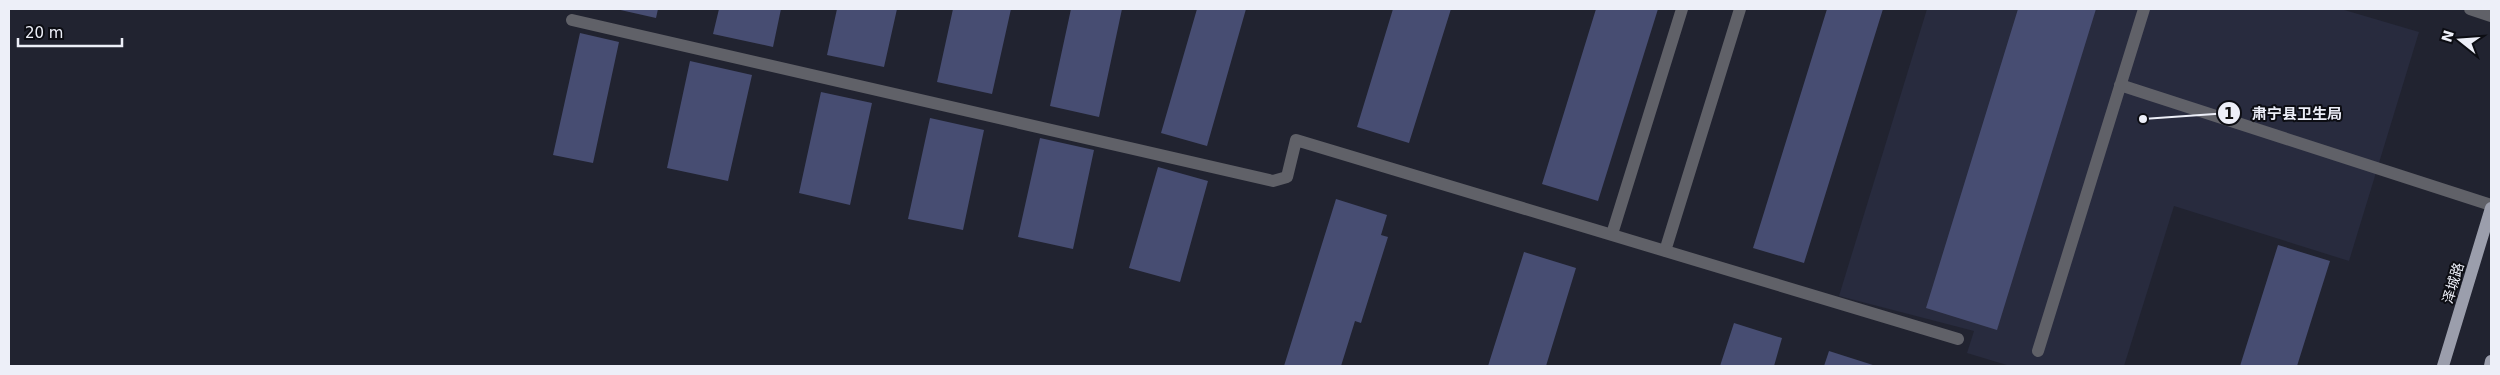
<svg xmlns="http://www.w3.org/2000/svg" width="2500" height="375" viewBox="0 0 2500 375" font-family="'DejaVu Sans','Noto Sans SC',sans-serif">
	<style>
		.built { fill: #282b3e }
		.building { fill: #474d72 }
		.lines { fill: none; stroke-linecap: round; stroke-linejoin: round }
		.lane { stroke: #606168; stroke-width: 12 }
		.street { stroke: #606168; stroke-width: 12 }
		.primary { stroke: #9b9eac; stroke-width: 12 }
		.labels { text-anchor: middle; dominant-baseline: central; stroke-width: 4; stroke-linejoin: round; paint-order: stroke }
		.street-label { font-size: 14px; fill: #edeff8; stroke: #0c0d13 }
		.leader { fill: none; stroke: #edeff8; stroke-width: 2 }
		.callout-dot { fill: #edeff8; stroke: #0c0d13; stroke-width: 2 }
		.mark-label { font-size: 15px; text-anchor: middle; font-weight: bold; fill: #111 }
		.callout-label { font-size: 15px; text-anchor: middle; font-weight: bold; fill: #edeff8; stroke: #0c0d13; stroke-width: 4; stroke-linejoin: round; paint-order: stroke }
	</style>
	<rect width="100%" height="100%" fill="#212330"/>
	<!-- built -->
	<path class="built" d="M1927,9H2341L2419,32L2349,261L2174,206L2124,366H2010L1967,353L1974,331L1839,296Z"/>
	<!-- building -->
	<path class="building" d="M616,9H658L656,18Z
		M719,9H781L773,47L713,34Z
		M837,9H897L884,67L827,55Z
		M953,9H1011L992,94L937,82Z
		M1071,9H1122L1099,117L1050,106Z
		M1197,9H1246L1207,146L1161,133Z
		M1393,9H1451L1409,143L1357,127Z
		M1596,9H1658L1598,201L1542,184Z
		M1827,9H1883L1804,263L1753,248Z
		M2018,9H2096L1997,330L1926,308Z
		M580,33L619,42L593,163L553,155Z
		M690,61L752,75L728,181L667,168Z
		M821,92L872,103L850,205L799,193Z
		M930,118L984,130L963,230L908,219Z
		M1040,138L1094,150L1073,249L1018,237Z
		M1158,167L1208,181L1180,282L1129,268Z
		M1336,199L1387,215L1381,235L1388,237L1361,323L1355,321L1341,366H1284Z
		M2278,245L2330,261L2297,366H2240Z
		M1524,252L1576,268L1546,366H1488Z
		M1734,323L1782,338L1774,366H1720Z
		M1829,351L1876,366H1824Z"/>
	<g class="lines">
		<!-- lane -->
		<path class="lane" d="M572,20L1273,181L1287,177L1296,140L1958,339
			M2120,85L2491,205
			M1612,234L1682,9
			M1665,251L1740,9
			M2038,351L2144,9"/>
		<!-- street -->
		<path class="street" d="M2470,9L2491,16"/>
		<!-- primary -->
		<path class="primary" d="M2443,366L2491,208
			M2490,366L2491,361"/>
	</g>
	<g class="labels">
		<!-- street labels -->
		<g class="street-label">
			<text transform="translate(2453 283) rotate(-73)">泽城路</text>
		</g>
	</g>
	<!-- callouts -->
	<path class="leader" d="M2143 119L2229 113"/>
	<g class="callout-dot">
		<circle cx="2143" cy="119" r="5"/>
		<circle cx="2229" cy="113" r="12"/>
	</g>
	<g class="mark-label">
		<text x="2229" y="119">1</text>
	</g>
	<g class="callout-label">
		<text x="2297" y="119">肃宁县卫生局</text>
	</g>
	<!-- border -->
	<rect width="2500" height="375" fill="none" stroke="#edeff8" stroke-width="20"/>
	<!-- north arrow -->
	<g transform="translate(2460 40) rotate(287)" stroke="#0c0d13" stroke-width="4" paint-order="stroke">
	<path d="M0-4L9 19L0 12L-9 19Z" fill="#edeff8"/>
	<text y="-8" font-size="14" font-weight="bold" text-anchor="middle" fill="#edeff8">N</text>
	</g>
	<!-- scale -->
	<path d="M18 38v8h104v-8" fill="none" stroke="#edeff8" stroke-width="2.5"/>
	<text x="25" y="38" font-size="15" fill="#edeff8" stroke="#0c0d13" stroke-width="4" paint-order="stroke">20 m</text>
</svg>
